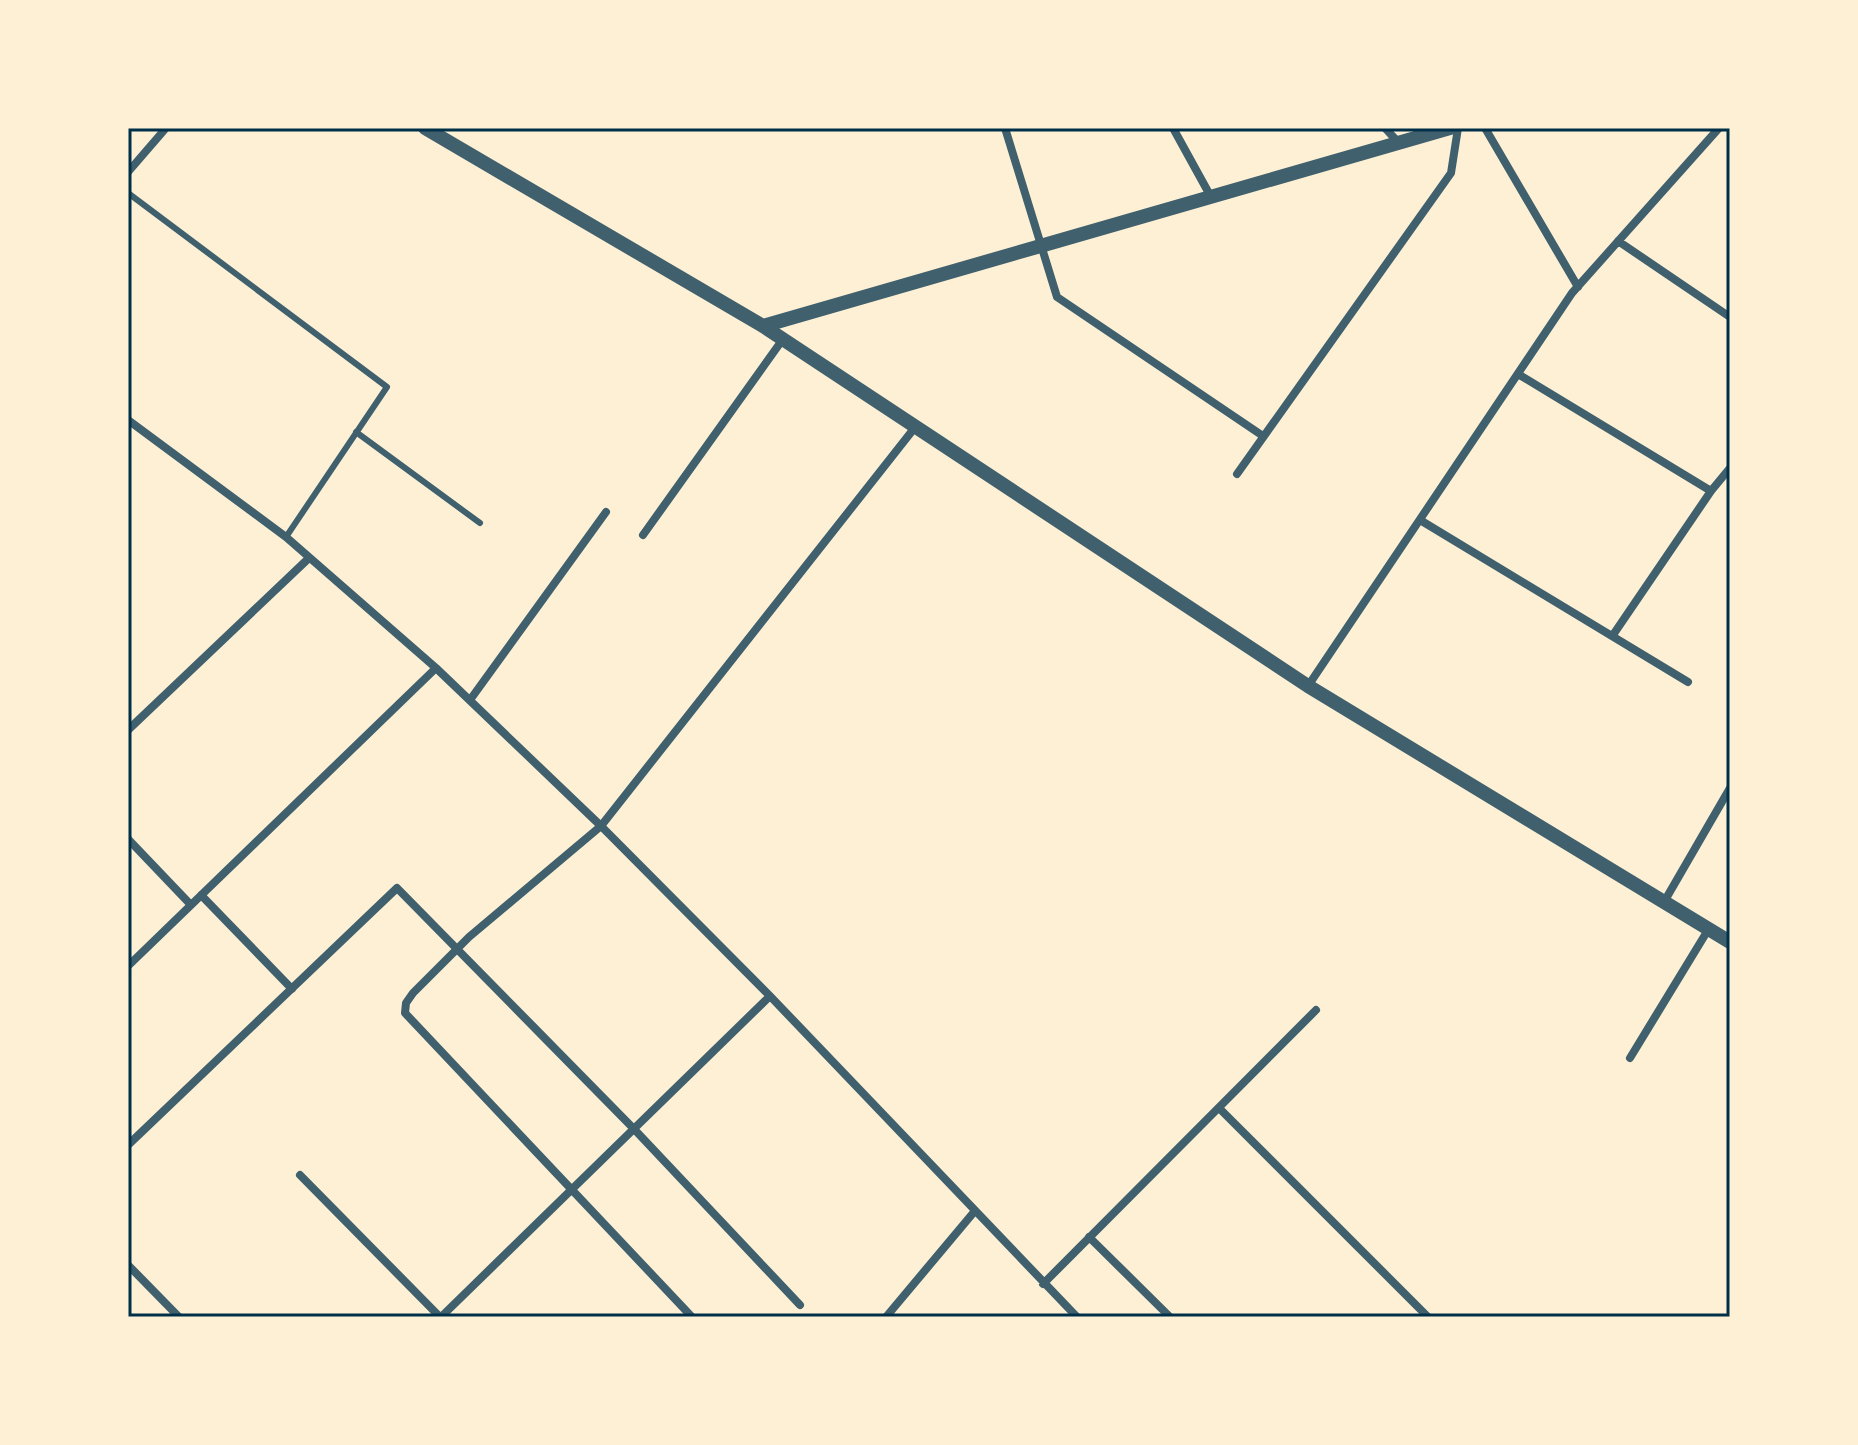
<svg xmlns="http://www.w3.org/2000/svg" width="1858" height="1445" viewBox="0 0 1858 1445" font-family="'Roboto Condensed',sans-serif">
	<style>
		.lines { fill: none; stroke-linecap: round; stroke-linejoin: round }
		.service { stroke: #3f606c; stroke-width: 6 }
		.minor { stroke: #3f606c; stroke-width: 8 }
		.tertiary { stroke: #3f606c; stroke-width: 14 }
		.neatline { fill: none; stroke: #003049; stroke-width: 3 }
	</style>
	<rect width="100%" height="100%" fill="#fdf0d5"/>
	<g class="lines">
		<!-- service -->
		<path class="service" d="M128,193L387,387L286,537
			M356,432L480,523"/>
		<!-- minor -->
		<path class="minor" d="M1005,128L1057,297L1263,436
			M1173,128L1211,197
			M1385,128L1399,143
			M1485,128L1578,287
			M128,172L166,128
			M1618,241L1730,317
			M1518,374L1711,491
			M128,420L286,537L436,668L601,826L770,996L1077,1317
			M1237,474L1451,173L1458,128
			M1420,520L1688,682
			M643,535L783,339
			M1613,635L1711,491L1730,468
			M1308,686L1572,293L1719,128
			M470,700L606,512
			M128,730L309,558
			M128,839L191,905
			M201,895L292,989
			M1664,902L1730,788
			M128,966L436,668
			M1630,1058L1708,930
			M1219,1108L1428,1317
			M128,1145L397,888L634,1129L800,1305
			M300,1175L440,1317
			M1089,1237L1170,1317
			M128,1265L179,1317
			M1043,1284L1316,1010
			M441,1317L770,996
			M692,1317L405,1013L406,1003L413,993L469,937L601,826L916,426
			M886,1317L974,1212"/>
		<!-- tertiary -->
		<path class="tertiary" d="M425,128L763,326L1308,686L1730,942
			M763,326L1450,128"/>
	</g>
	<!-- border -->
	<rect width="1858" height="1445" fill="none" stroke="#fdf0d5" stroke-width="260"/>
	<rect x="130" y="130" width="1598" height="1185" class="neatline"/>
</svg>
